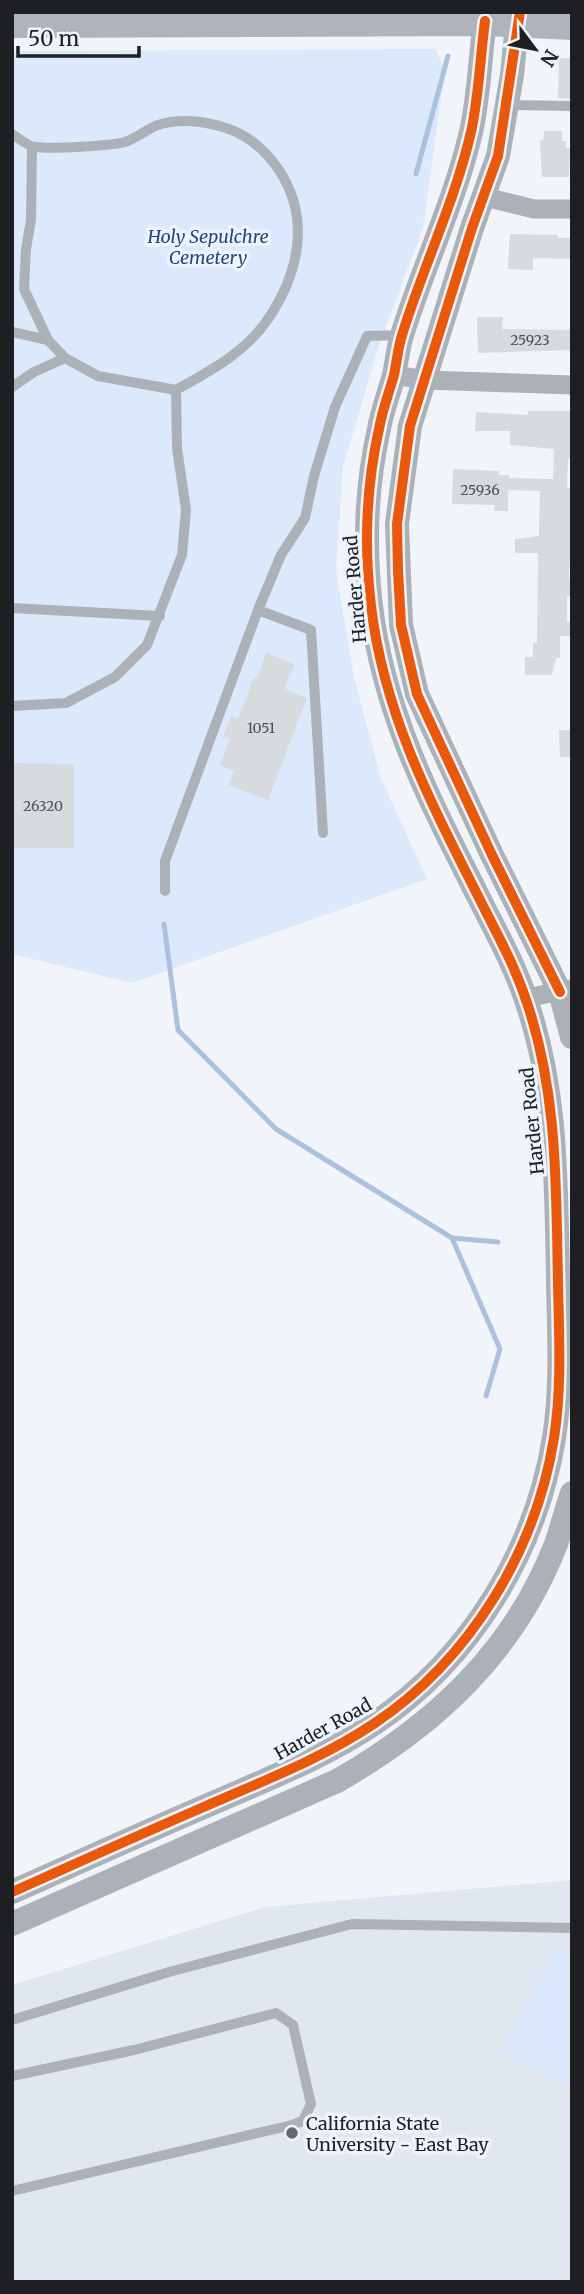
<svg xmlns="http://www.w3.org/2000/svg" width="584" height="2294" viewBox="0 0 584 2294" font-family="Merriweather,serif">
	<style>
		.built { fill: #e0e7f0 }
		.green { fill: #dce8fb }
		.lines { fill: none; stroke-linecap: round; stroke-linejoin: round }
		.stream { stroke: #acc1e0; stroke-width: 5 }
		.building { fill: #d8dbde }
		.service { stroke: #acb1b7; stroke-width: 10 }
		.minor { stroke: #acb1b7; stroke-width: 19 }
		.tertiary { stroke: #acb1b7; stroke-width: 24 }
		.primary { stroke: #afb3bb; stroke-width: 30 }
		.cycleway-casing { stroke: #eef3fb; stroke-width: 15 }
		.cycleway { stroke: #e8590c; stroke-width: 10 }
		.poi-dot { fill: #676a6d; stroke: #eef3fb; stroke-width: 2.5 }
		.labels { text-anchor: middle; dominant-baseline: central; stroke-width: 7; stroke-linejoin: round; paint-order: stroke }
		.number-label { font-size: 14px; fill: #4c4e51 }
		.park-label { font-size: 18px; font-style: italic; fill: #22487d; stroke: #eef3fb }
		.street-label { font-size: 18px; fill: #1d1f22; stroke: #eef3fb }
		.poi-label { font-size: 18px; fill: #1d1f22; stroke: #eef3fb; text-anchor: start }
	</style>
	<rect width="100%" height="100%" fill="#f1f4f8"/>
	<!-- built -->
	<path class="built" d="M572,1880V2282H12V1985L265,1907Z"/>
	<!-- green -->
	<path class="green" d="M435,49L445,70L423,228L379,345L343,467L336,569L354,677L381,779L427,879L132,983L12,954V51Z
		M559,1944L572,1951V2089L502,2052Z"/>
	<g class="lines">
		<!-- stream -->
		<path class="stream" d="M416,174L448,56
			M164,924L178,1030L276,1129L452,1238L498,1242
			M452,1238L500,1349L486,1396"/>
	</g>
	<!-- building -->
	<path class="building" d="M559,58H572V99L558,98Z
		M544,131H562V141H566V148H570L569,177H542L540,140L543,141Z
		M510,234L558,235V238H572V259L533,258V270L508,269Z
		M477,317H503L502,329L572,330V350L478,353Z
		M528,411H572V458L568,459L567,488H570L572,497L570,539H572V554H570L569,579H572V596H567V622H570V636H560V658H556L552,675H525V657H533V643H537L538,553H515V539L539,536L540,491L508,490V511H494L495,505L452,504L453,469L499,471V475H509V478L553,479L554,449L510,445V431H475L476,412L528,415Z
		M266,653L294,664L285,687L287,690L307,698L268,800L229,785L234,771L220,765L230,739L223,737L231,716L238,719L254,677L257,678Z
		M559,730H572V757H560Z
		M12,763L74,764V848H12Z"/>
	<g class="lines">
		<!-- service -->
		<path class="service" d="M507,105L572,106
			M12,134C19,138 27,146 35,147C51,149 110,146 125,142C137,138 147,129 158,125C179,118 205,121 226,128C248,135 266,151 279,170C311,219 299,273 268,319C246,352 210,371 176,390L98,376L65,358L48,340L24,289L26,249L31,220L32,147
			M12,332L48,340
			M12,387L34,372L65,358
			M12,608L160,616
			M12,706L66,703L115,677L147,645L182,555L186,510L177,448L176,390
			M323,833L311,630L258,610L281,555L305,518L314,476L335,407L367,336L401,335
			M165,891V861L258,610
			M12,2020L169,1972L352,1924L572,1928
			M12,2076L134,2050L276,2013L293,2025L311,2104L303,2121L292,2125L12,2191"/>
		<!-- minor -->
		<path class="minor" d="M485,197L534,209H572
			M394,375L426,380L572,385
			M526,998L571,989"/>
		<!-- tertiary -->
		<path class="tertiary" d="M517,24L512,75L498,156L472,228L410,426L397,524L401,625L417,694L492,855L560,992L572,1037
			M12,1892C77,1863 141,1834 206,1806C263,1781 323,1758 375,1723C470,1659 536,1551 554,1438C562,1388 559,1334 558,1283C556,1186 558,1090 525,997C513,962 495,930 478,896C430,801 384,714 371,606C364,547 366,487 379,429C382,411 389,393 394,375C397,361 398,346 403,332C424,265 455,201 471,132C479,96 480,58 485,21
			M12,1924L337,1781C435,1725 514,1652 556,1544C562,1527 566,1510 572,1493"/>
		<!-- primary -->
		<path class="primary" d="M12,23L485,21L572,25"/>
		<defs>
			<path id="cycleway" d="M520,12L498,156L472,228L410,426L397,524L398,571L401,625L417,694L492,855L560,992
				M12,1892C77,1863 141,1834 206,1806C263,1781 323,1758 375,1723C470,1659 536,1551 554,1438C562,1388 559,1334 558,1283C556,1186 558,1090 525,997C513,962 495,930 478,896C430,801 384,714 371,606C364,547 366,487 379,429C382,411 389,393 394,375C397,361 398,346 403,332C424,265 455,201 471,132C479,96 480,58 485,21"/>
		</defs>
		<!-- cycleway casing -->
		<use href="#cycleway" class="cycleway-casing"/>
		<!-- cycleway -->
		<use href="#cycleway" class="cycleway"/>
	</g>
	<!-- markers -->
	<circle class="poi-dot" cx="292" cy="2133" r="7"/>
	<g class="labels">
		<!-- number labels -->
		<g class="number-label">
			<text x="530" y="340">25923</text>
			<text x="480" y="490">25936</text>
			<text x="261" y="728">1051</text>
			<text x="43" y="806">26320</text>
		</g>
		<!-- park labels -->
		<g class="park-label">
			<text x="208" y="236">Holy Sepulchre<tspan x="208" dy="21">Cemetery</tspan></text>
		</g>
		<!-- street labels -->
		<g class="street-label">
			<text transform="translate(355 589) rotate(-95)">Harder Road</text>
			<text transform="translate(532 1121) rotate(-96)">Harder Road</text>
			<text transform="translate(323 1729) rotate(-29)">Harder Road</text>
		</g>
		<!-- poi labels -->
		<g class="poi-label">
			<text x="306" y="2123">California State<tspan x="306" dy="21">University - East Bay</tspan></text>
		</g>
	</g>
	<!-- border -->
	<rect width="584" height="2294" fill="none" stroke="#1d1f22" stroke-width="28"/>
	<!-- north arrow -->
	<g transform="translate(535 49) rotate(122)" stroke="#eef3fb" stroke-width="5" paint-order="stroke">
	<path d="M0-5L12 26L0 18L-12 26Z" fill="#1d1f22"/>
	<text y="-10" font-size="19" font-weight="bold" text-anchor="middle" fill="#1d1f22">N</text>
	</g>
	<!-- scale -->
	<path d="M18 46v10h121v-10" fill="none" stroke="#1d1f22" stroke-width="3.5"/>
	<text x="28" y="46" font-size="21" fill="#1d1f22" stroke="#eef3fb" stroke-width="5" paint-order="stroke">50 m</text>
</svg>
